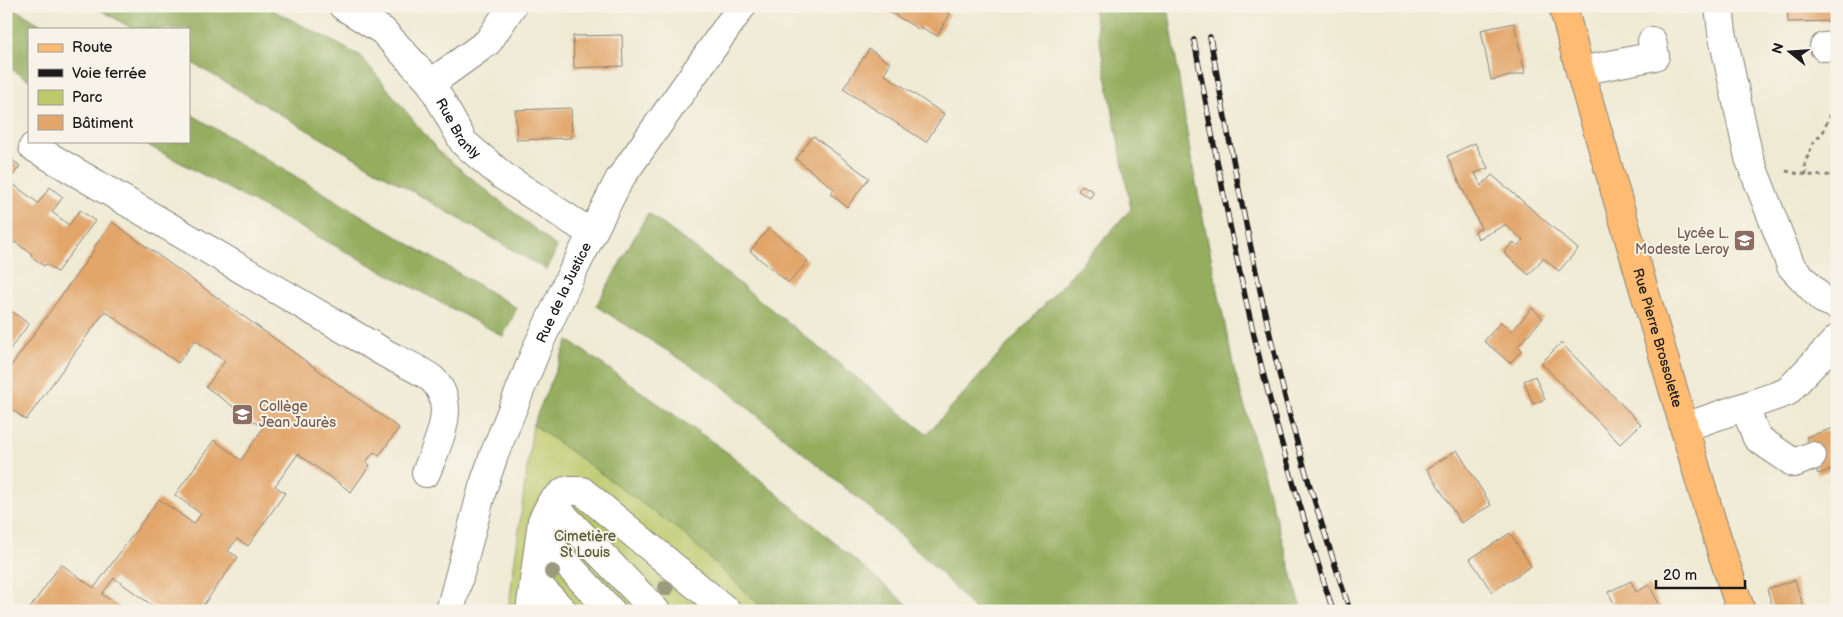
<svg xmlns="http://www.w3.org/2000/svg" width="1843" height="617" viewBox="0 0 1843 617" font-family="'Balsamiq Sans',sans-serif">
	<style>
		.green { fill: #bbc96b; stroke: #6c7244 }
		.forest { fill: #94ad5f; stroke: #58643e }
		.building { fill: #e2a66b }
		.lines { fill: none; stroke-linecap: round; stroke-linejoin: round }
		.minor-casing { stroke: #868378; stroke-width: 30 }
		.major-casing { stroke: #868378; stroke-width: 30 }
		.path { stroke: #868378; stroke-width: 3; stroke-dasharray: 4 4; stroke-linecap: butt }
		.minor { stroke: #fff; stroke-width: 28 }
		.major { stroke: #febb71; stroke-width: 28 }
		.rail-casing { stroke: #1c1c1c; stroke-width: 5.5 }
		.rail { stroke: #f7f3e8; stroke-width: 4; stroke-dasharray: 11; stroke-linecap: butt }
		.tree { fill: #9a9a7e }
		.labels { text-anchor: middle; dominant-baseline: central; stroke-width: 4; stroke-linejoin: round; paint-order: stroke }
		.street-label { font-size: 14px; fill: #1c1c1c; stroke: #f7f3e8 }
		.education-label { font-size: 14px; fill: #785e54; stroke: #f7f3e8; text-anchor: end }
		.park-label { font-size: 14px; fill: #545938; stroke: #f7f3e8 }
	</style>
	<rect width="100%" height="100%" fill="#f7f3e8"/>
	<filter id="ink" filterUnits="userSpaceOnUse"><feTurbulence type="fractalNoise" baseFrequency=".02" numOctaves="2"/><feDisplacementMap in="SourceGraphic" scale="10" xChannelSelector="R" yChannelSelector="G"/><feConvolveMatrix kernelMatrix="1 2 1 2 8 2 1 2 1" color-interpolation-filters="sRGB"/></filter>
	<filter id="wash" filterUnits="userSpaceOnUse"><feTurbulence type="fractalNoise" baseFrequency=".0096" numOctaves="4" result="noise"/><feDisplacementMap in="SourceGraphic" scale="20" xChannelSelector="R" yChannelSelector="G"/><feGaussianBlur stdDeviation="1.12" result="paint"/><feColorMatrix in="noise" values="0 0 0 0 0 0 0 0 0 0 0 0 0 0 0 0 0 1.4 0 .05"/><feComposite in="paint" operator="in"/></filter>
	<g filter="url(#wash)">
		<rect width="100%" height="100%" fill="#efead3"/>
		<!-- green -->
		<path class="green" d="M533,424L682,532L766,611H508Z"/>
		<!-- forest -->
		<path class="forest" d="M6,6H10L48,29H29V80L6,66Z
			M94,6H265L361,56L439,152L557,247L547,270L189,61V29H133Z
			M1093,6H1168L1191,159L1234,369L1302,611H976L938,570L871,509L717,382L596,306L648,213L692,246L927,434L1131,209Z
			M189,113L517,308L503,336L140,141H189Z
			M568,340L731,455L915,611H766L682,532L533,424Z"/>
		<g id="blocks">
			<!-- building -->
			<path class="building" d="M880,6H937L950,14L937,36L921,27L920,30Z
				M1787,6H1837V21L1788,22Z
				M1514,23L1525,73L1491,80L1481,30Z
				M622,35L623,66L574,68L573,36Z
				M869,49L890,63L884,74L944,114L926,142L843,89Z
				M571,108L572,138L517,140L515,110Z
				M813,136L869,178L847,207L831,194L834,189L796,159Z
				M1475,143L1488,168L1475,173L1481,186L1492,175L1578,249L1559,271L1543,258L1529,275L1504,253L1513,242L1518,246L1523,240L1505,225L1478,239L1475,231L1481,228L1447,156Z
				M10,158L20,166L9,181L38,203L50,187L63,197L52,212L69,225L80,210L95,221L57,272L46,264L44,266L31,256L32,254L15,242L13,244L6,239V162Z
				M1082,185L1094,192L1090,198L1078,191Z
				M112,222L399,428L379,456L374,452L366,462L370,465L351,492L298,454L275,486L285,493L248,546L237,539L228,551L238,557L199,611H160L114,578L102,594L125,611H28L61,564L94,588L159,499L194,524L201,514L175,495L214,440L241,460L263,428L206,387L225,361L195,340L178,363L105,311L26,420L6,405V373L94,250L93,249Z
				M769,228L808,261L789,283L750,251Z
				M6,307L29,324L6,354Z
				M1532,308L1543,318L1518,346L1522,350L1510,363L1484,341L1501,322L1512,331Z
				M1561,343L1641,424L1620,444L1541,363Z
				M1535,376L1545,399L1533,404L1524,381Z
				M1837,427V468L1818,474L1806,437Z
				M1457,450L1491,505L1461,523L1427,469Z
				M1510,533L1531,566L1492,592L1470,559Z
				M1795,580L1805,611H1774L1767,589Z
				M1631,581L1636,592L1649,585L1663,611H1618L1608,592Z"/>
		</g>
	</g>
	<g filter="url(#ink)">
		<use href="#blocks" fill-opacity="0" stroke="#868378" stroke-width="1"/>
		<g class="lines">
			<defs>
				<g id="minor">
					<path id="s1" d="M343,6L383,31L431,83L464,143L503,176L591,233"/>
					<path d="M1719,6L1722,32L1749,158L1791,266L1822,299L1837,305"/>
					<path d="M1824,47L1837,46"/>
					<path d="M1580,71L1655,56L1652,41"/>
					<path d="M431,83L488,42L512,6"/>
					<path d="M33,147L385,353C397,360 422,370 432,379C459,404 437,445 426,473"/>
					<path d="M1745,407L1757,438L1794,463L1812,456"/>
					<path d="M1685,427L1787,392L1837,339"/>
					<path d="M551,503L656,611"/>
					<path d="M541,536L611,611"/>
					<path d="M534,581L563,611"/>
					<path id="s2" d="M450,611L483,487L494,455L537,348L570,277L619,180L742,6"/>
					<path d="M530,611L542,521L551,503L565,491H582L727,611"/>
				</g>
				<g id="major">
					<path id="s3" d="M1563,6L1580,71L1711,519L1741,611"/>
				</g>
			</defs>
			<!-- minor casing -->
			<use href="#minor" class="minor-casing"/>
			<!-- major casing -->
			<use href="#major" class="major-casing"/>
			<!-- path -->
			<path class="path" d="M1786,171C1803,175 1819,177 1837,174
				M1806,175L1805,163L1813,143L1823,132L1831,112L1837,110"/>
			<!-- minor -->
			<use href="#minor" class="minor"/>
			<!-- major -->
			<use href="#major" class="major"/>
			<defs>
				<path id="rail" d="M1210,37C1232,158 1255,278 1285,397C1303,469 1327,540 1350,611
					M1194,40C1217,161 1239,281 1270,400C1288,471 1311,541 1333,611"/>
			</defs>
			<!-- rail casing -->
			<use href="#rail" class="rail-casing"/>
			<!-- rail -->
			<use href="#rail" class="rail"/>
		</g>
		<!-- trees -->
		<g class="tree">
			<circle cx="552" cy="572" r="8"/>
			<circle cx="666" cy="588" r="8"/>
		</g>
	</g>
	<!-- icons -->
	<defs>
		<symbol id="school-square" viewBox="-11 -11 22 22"><rect x="-9" y="-9" width="18" height="18" rx="4" fill="#8d6e63" stroke="#f7f3e8"/><path d="M0-5L7-2L0 1L-7-2ZM-4 1L0 2.5L4 1V4Q0 6-4 4Z" fill="#fff"/></symbol>
	</defs>
	<g fill-rule="evenodd">
		<use href="#school-square" x="1732" y="228" width="25" height="25"/>
		<use href="#school-square" x="230" y="402" width="25" height="25"/>
	</g>
	<g class="labels">
		<!-- street labels -->
		<g class="street-label">
			<text stroke="none"><textPath href="#s1" startOffset="171">Rue Branly</textPath></text>
			<text stroke="none"><textPath href="#s2" startOffset="339">Rue de la Justice</textPath></text>
			<text stroke="none"><textPath href="#s3" startOffset="345">Rue Pierre Brossolette</textPath></text>
		</g>
		<!-- education labels -->
		<g class="education-label">
			<text x="1729" y="233">Lycée L.<tspan x="1729" dy="16">Modeste Leroy</tspan></text>
			<text x="259" y="406" text-anchor="start">Collège<tspan x="259" dy="16">Jean Jaurès</tspan></text>
		</g>
		<!-- park labels -->
		<g class="park-label">
			<text x="585" y="536">Cimetière<tspan x="585" dy="16">St Louis</tspan></text>
		</g>
	</g>
	<!-- margin -->
	<rect width="1843" height="617" fill="none" stroke="#f7f3e8" stroke-width="25"/>
	<!-- legend -->
	<rect x="28" y="28" width="162" height="115" fill="#f7f3e8" stroke="#9f9d96"/>
	<rect x="38" y="44" width="25" height="8" fill="#febb71" stroke="#9f9d96"/>
	<text x="72" y="52" font-size="15" fill="#1c1c1c">Route</text>
	<rect x="38" y="69" width="25" height="8" fill="#1c1c1c" stroke="#9f9d96"/>
	<text x="72" y="78" font-size="15" fill="#1c1c1c">Voie ferrée</text>
	<rect x="38" y="90" width="25" height="15" fill="#bbc96b" stroke="#9f9d96"/>
	<text x="72" y="102" font-size="15" fill="#1c1c1c">Parc</text>
	<rect x="38" y="115" width="25" height="15" fill="#e2a66b" stroke="#9f9d96"/>
	<text x="72" y="128" font-size="15" fill="#1c1c1c">Bâtiment</text>
	<!-- north arrow -->
	<g transform="translate(1790 52) rotate(287)" stroke="#f7f3e8" stroke-width="4" paint-order="stroke">
	<path d="M0-4L9 19L0 12L-9 19Z" fill="#1c1c1c"/>
	<text y="-8" font-size="14" font-weight="bold" text-anchor="middle" fill="#1c1c1c">N</text>
	</g>
	<!-- scale -->
	<path d="M1656 580v8h89v-8" fill="none" stroke="#1c1c1c" stroke-width="2.5"/>
	<text x="1663" y="580" font-size="15" fill="#1c1c1c" stroke="#f7f3e8" stroke-width="4" paint-order="stroke">20 m</text>
</svg>
